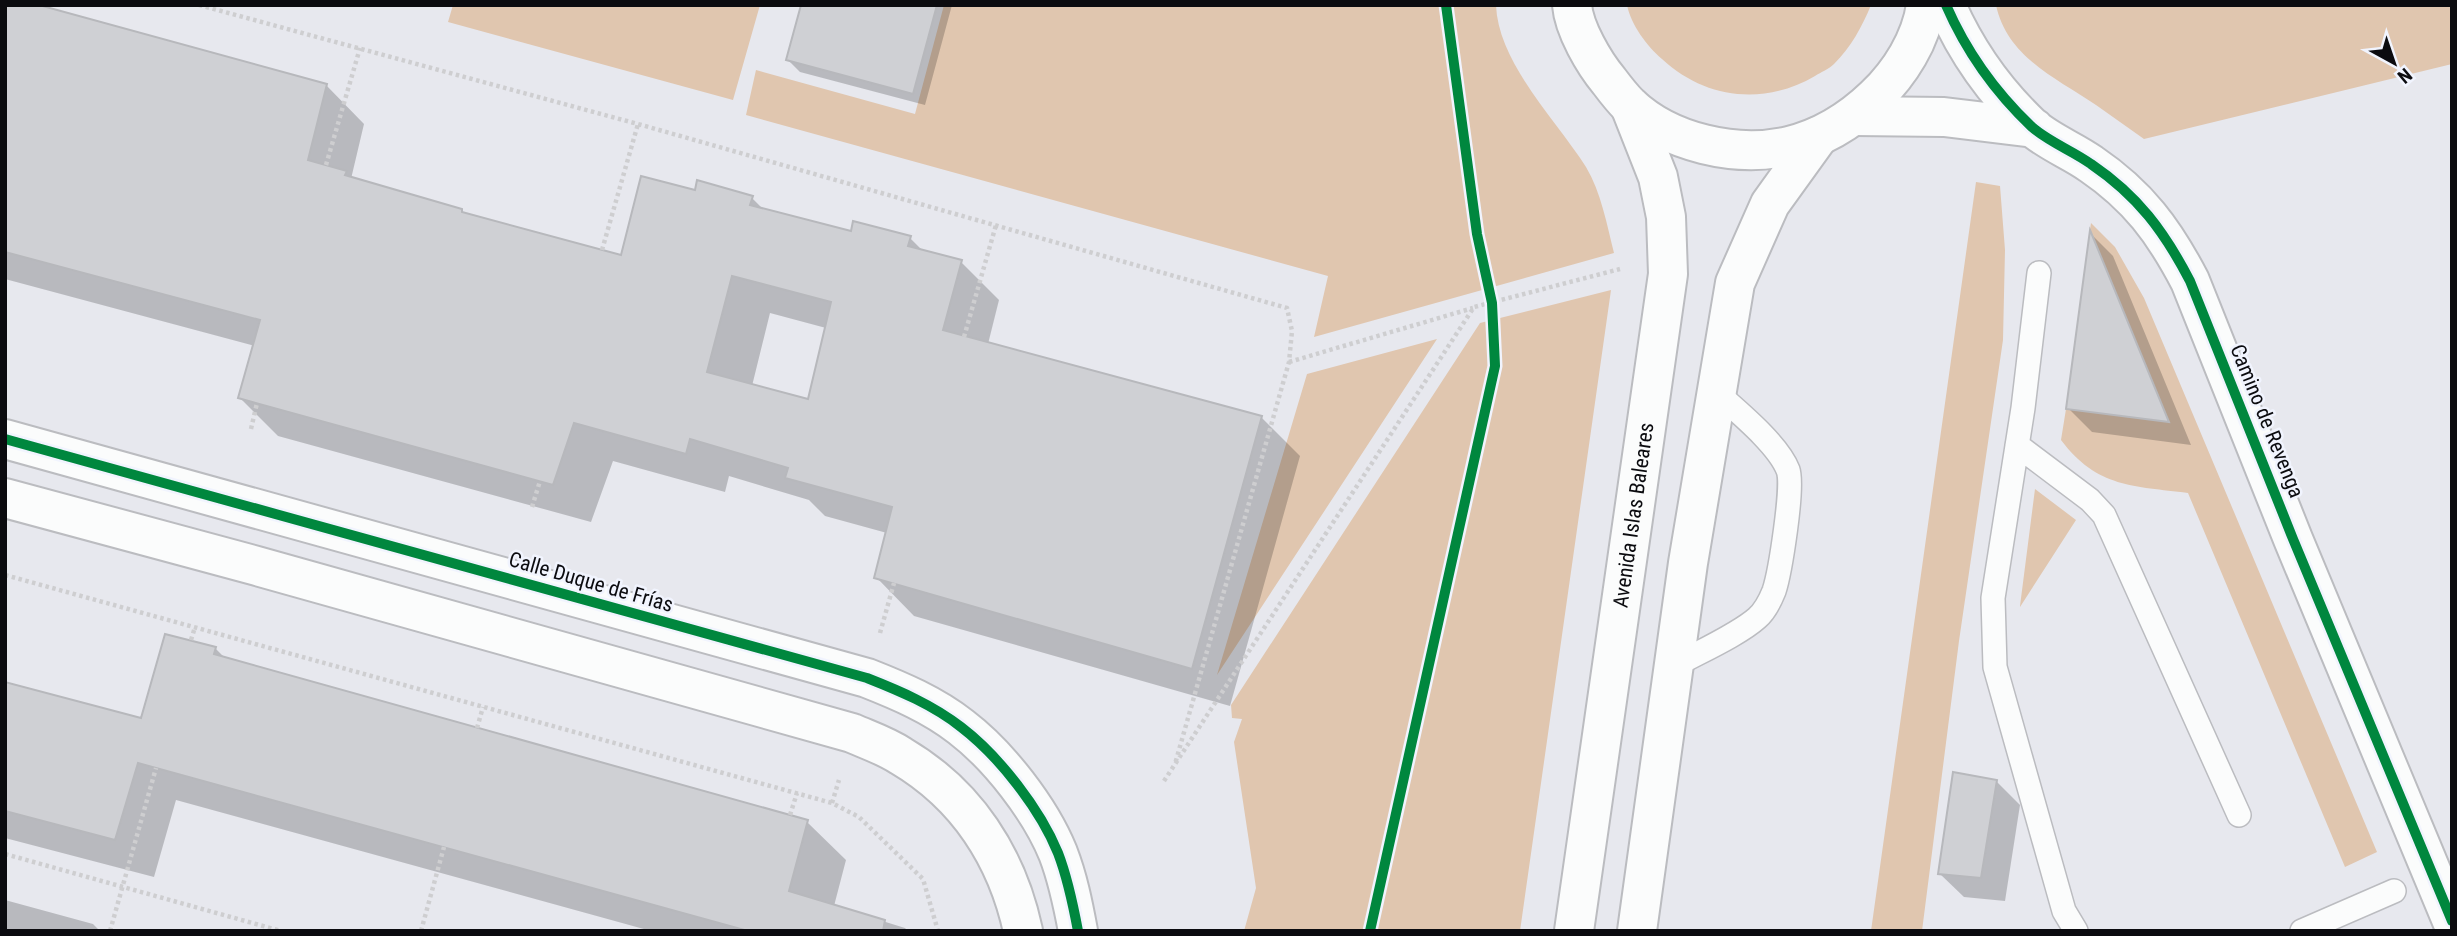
<svg xmlns="http://www.w3.org/2000/svg" width="2457" height="936" viewBox="0 0 2457 936" font-family="'Roboto Condensed',sans-serif">
	<style>
		.green { fill: #e0c6af }
		.shadow { fill: #0003; fill-rule: evenodd }
		.building { fill: #cfd0d4; stroke: #b7b8bc; stroke-width: 2; fill-rule: evenodd }
		.lines { fill: none; stroke-linecap: round; stroke-linejoin: round }
		.lane-casing { stroke: #bbbcc0; stroke-width: 26 }
		.street-casing { stroke: #bbbcc0; stroke-width: 42 }
		.secondary-casing { stroke: #bbbcc0; stroke-width: 42 }
		.path { stroke: #ceced0; stroke-width: 4.5; stroke-dasharray: 3.5 3.5; stroke-linecap: butt }
		.lane { stroke: #fbfcfc; stroke-width: 23 }
		.street { stroke: #fbfcfc; stroke-width: 38 }
		.secondary { stroke: #fbfcfc; stroke-width: 38 }
		.cycleway-casing { stroke: #f1f4fe; stroke-width: 15 }
		.cycleway { stroke: #00873e; stroke-width: 10 }
		.labels { text-anchor: middle; dominant-baseline: central; stroke-width: 5; stroke-linejoin: round; paint-order: stroke }
		.street-label { font-size: 21px; fill: #0b0b0f; stroke: #f1f4fe }
	</style>
	<rect width="100%" height="100%" fill="#e7e8ee"/>
	<!-- green -->
	<path class="green" d="M453,5H760L733,100L448,22Z
		M944,5H1496C1498,63 1557,121 1586,167C1601,192 1607,225 1614,253L1314,337L1328,276L746,115L756,70L915,114Z
		M1627,5H1871C1862,27 1851,47 1834,64C1829,69 1821,72 1815,76C1764,106 1705,99 1662,59C1647,46 1631,25 1627,5Z
		M1996,5H2452V64L2144,139C2128,128 2112,116 2096,105C2056,78 2007,57 1996,5Z
		M1976,182L2000,186L2005,250L2003,340L1959,641L1922,931H1871Z
		M2091,223L2115,247L2144,298L2377,852L2345,867L2188,493C2134,486 2097,488 2061,440L2066,409L2168,422L2096,245L2088,243Z
		M1611,290L1520,931H1244L1256,888L1234,742L1242,719L1232,718L1231,705L1480,323Z
		M1437,339L1217,675L1307,374Z
		M2035,489L2076,520L2020,607V606Z"/>
	<!-- shadow -->
	<path class="shadow" d="M803,5H952L925,105L800,72L788,60Z
		M5,25L326,85L364,124L351,179L461,210L465,214L622,258L697,193L752,198L764,210L852,234L910,238L924,252L961,262L999,300L988,344L1261,417L1300,456L1230,706L914,616L876,577L887,533L825,516L809,500L729,476L725,492L613,461L591,522L278,436L240,398L255,346L5,279ZM770,313L826,328L809,401L752,386Z
		M2091,234L2113,256L2191,445L2092,432L2068,408Z
		M215,648L226,659L807,822L846,860L834,906L905,928L908,931H651L176,800L154,877L5,838V683L142,721Z
		M1996,781L2020,805L2005,901L1964,897L1940,874Z
		M5,900L93,924L100,931H5Z"/>
	<!-- building -->
	<path class="building" d="M5,5H39L327,84L308,160L347,171L345,175L462,209V212L621,255L641,176L695,190L697,180L753,196L750,205L851,231L853,221L911,236L908,246L962,260L943,330L1262,416L1192,669L874,578L892,507L785,478L788,468L690,439L686,454L574,423L553,485L238,398L260,320L5,252ZM732,276L831,302L808,399L707,372Z
		M801,5H937L913,94L786,60Z
		M2090,230L2169,422L2066,409Z
		M165,634L216,647L214,654L808,820L789,891L885,920L883,931H748L138,763L115,840L5,811V682L141,718Z
		M1953,772L1997,780L1981,878L1938,874Z"/>
	<g class="lines">
		<defs>
			<path id="lane" d="M2039,273L2023,408L1993,598L1995,667L2064,911L2076,931
				M2017,445L2090,500L2104,515L2239,815
				M1674,666C1697,653 1738,635 1757,618C1765,611 1770,601 1774,591C1780,573 1794,486 1788,470C1778,444 1737,411 1716,392
				M2302,931L2394,891"/>
			<path id="street" d="M1946,5C1966,51 1996,93 2032,127C2049,142 2073,151 2091,164C2138,196 2164,231 2190,281L2293,539L2452,921
				M1855,116L1944,117L2034,128
				M5,439L867,678C900,691 933,705 961,727C999,756 1040,809 1058,853C1068,879 1073,904 1078,931
				M5,498L257,566L852,733C868,740 886,746 901,756C967,795 1007,857 1023,931"/>
			<g id="secondary">
				<path d="M1572,5C1574,29 1594,63 1609,81C1615,89 1622,98 1629,105C1669,143 1736,158 1789,146C1822,138 1851,120 1875,97C1900,73 1921,40 1926,5"/>
				<path id="s1" d="M1574,931L1668,274L1666,217L1658,177L1630,106"/>
				<path d="M1637,931L1688,563L1735,283L1770,204L1819,136"/>
			</g>
		</defs>
		<!-- lane casing -->
		<use href="#lane" class="lane-casing"/>
		<!-- street casing -->
		<use href="#street" class="street-casing"/>
		<!-- secondary casing -->
		<use href="#secondary" class="secondary-casing"/>
		<!-- path -->
		<path class="path" d="M199,5L638,124L1287,308L1292,331L1289,362L1175,764
			M326,165L360,48
			M602,250L638,124
			M964,337L996,225
			M1289,362L1473,308
			M251,429L257,403
			M532,507L540,481
			M5,575L832,803L859,817L923,879L938,931
			M880,633L894,583
			M191,640L195,627
			M477,728L483,707
			M1164,781L1474,307L1620,269
			M832,803L839,780
			M790,815L797,793
			M5,854L281,931
			M110,931L156,768
			M421,931L444,847"/>
		<!-- lane -->
		<use href="#lane" class="lane"/>
		<!-- street -->
		<use href="#street" class="street"/>
		<!-- secondary -->
		<use href="#secondary" class="secondary"/>
		<defs>
			<path id="cycleway" d="M1946,5C1966,51 1996,93 2032,127C2049,142 2073,151 2091,164C2138,196 2164,231 2190,281L2293,539L2452,921
				M5,439L867,678C900,691 933,705 961,727C999,756 1040,809 1058,853C1068,879 1073,904 1078,931
				M1370,931L1495,366L1492,303L1477,234L1446,5"/>
		</defs>
		<!-- cycleway casing -->
		<use href="#cycleway" class="cycleway-casing"/>
		<!-- cycleway -->
		<use href="#cycleway" class="cycleway"/>
	</g>
	<g class="labels">
		<!-- street labels -->
		<g class="street-label">
			<text transform="translate(2267 421) rotate(68)">Camino de Revenga</text>
			<text stroke="none"><textPath href="#s1" startOffset="420">Avenida Islas Baleares</textPath></text>
			<text transform="translate(591 582) rotate(16)">Calle Duque de Frías</text>
		</g>
	</g>
	<!-- border -->
	<rect width="2457" height="936" fill="none" stroke="#0b0b0f" stroke-width="14"/>
	<!-- north arrow -->
	<g transform="translate(2394 63) rotate(140)" stroke="#f1f4fe" stroke-width="5" paint-order="stroke">
	<path d="M0-5L12 26L0 18L-12 26Z" fill="#0b0b0f"/>
	<text y="-10" font-size="19" font-weight="bold" text-anchor="middle" fill="#0b0b0f">N</text>
	</g>
</svg>
